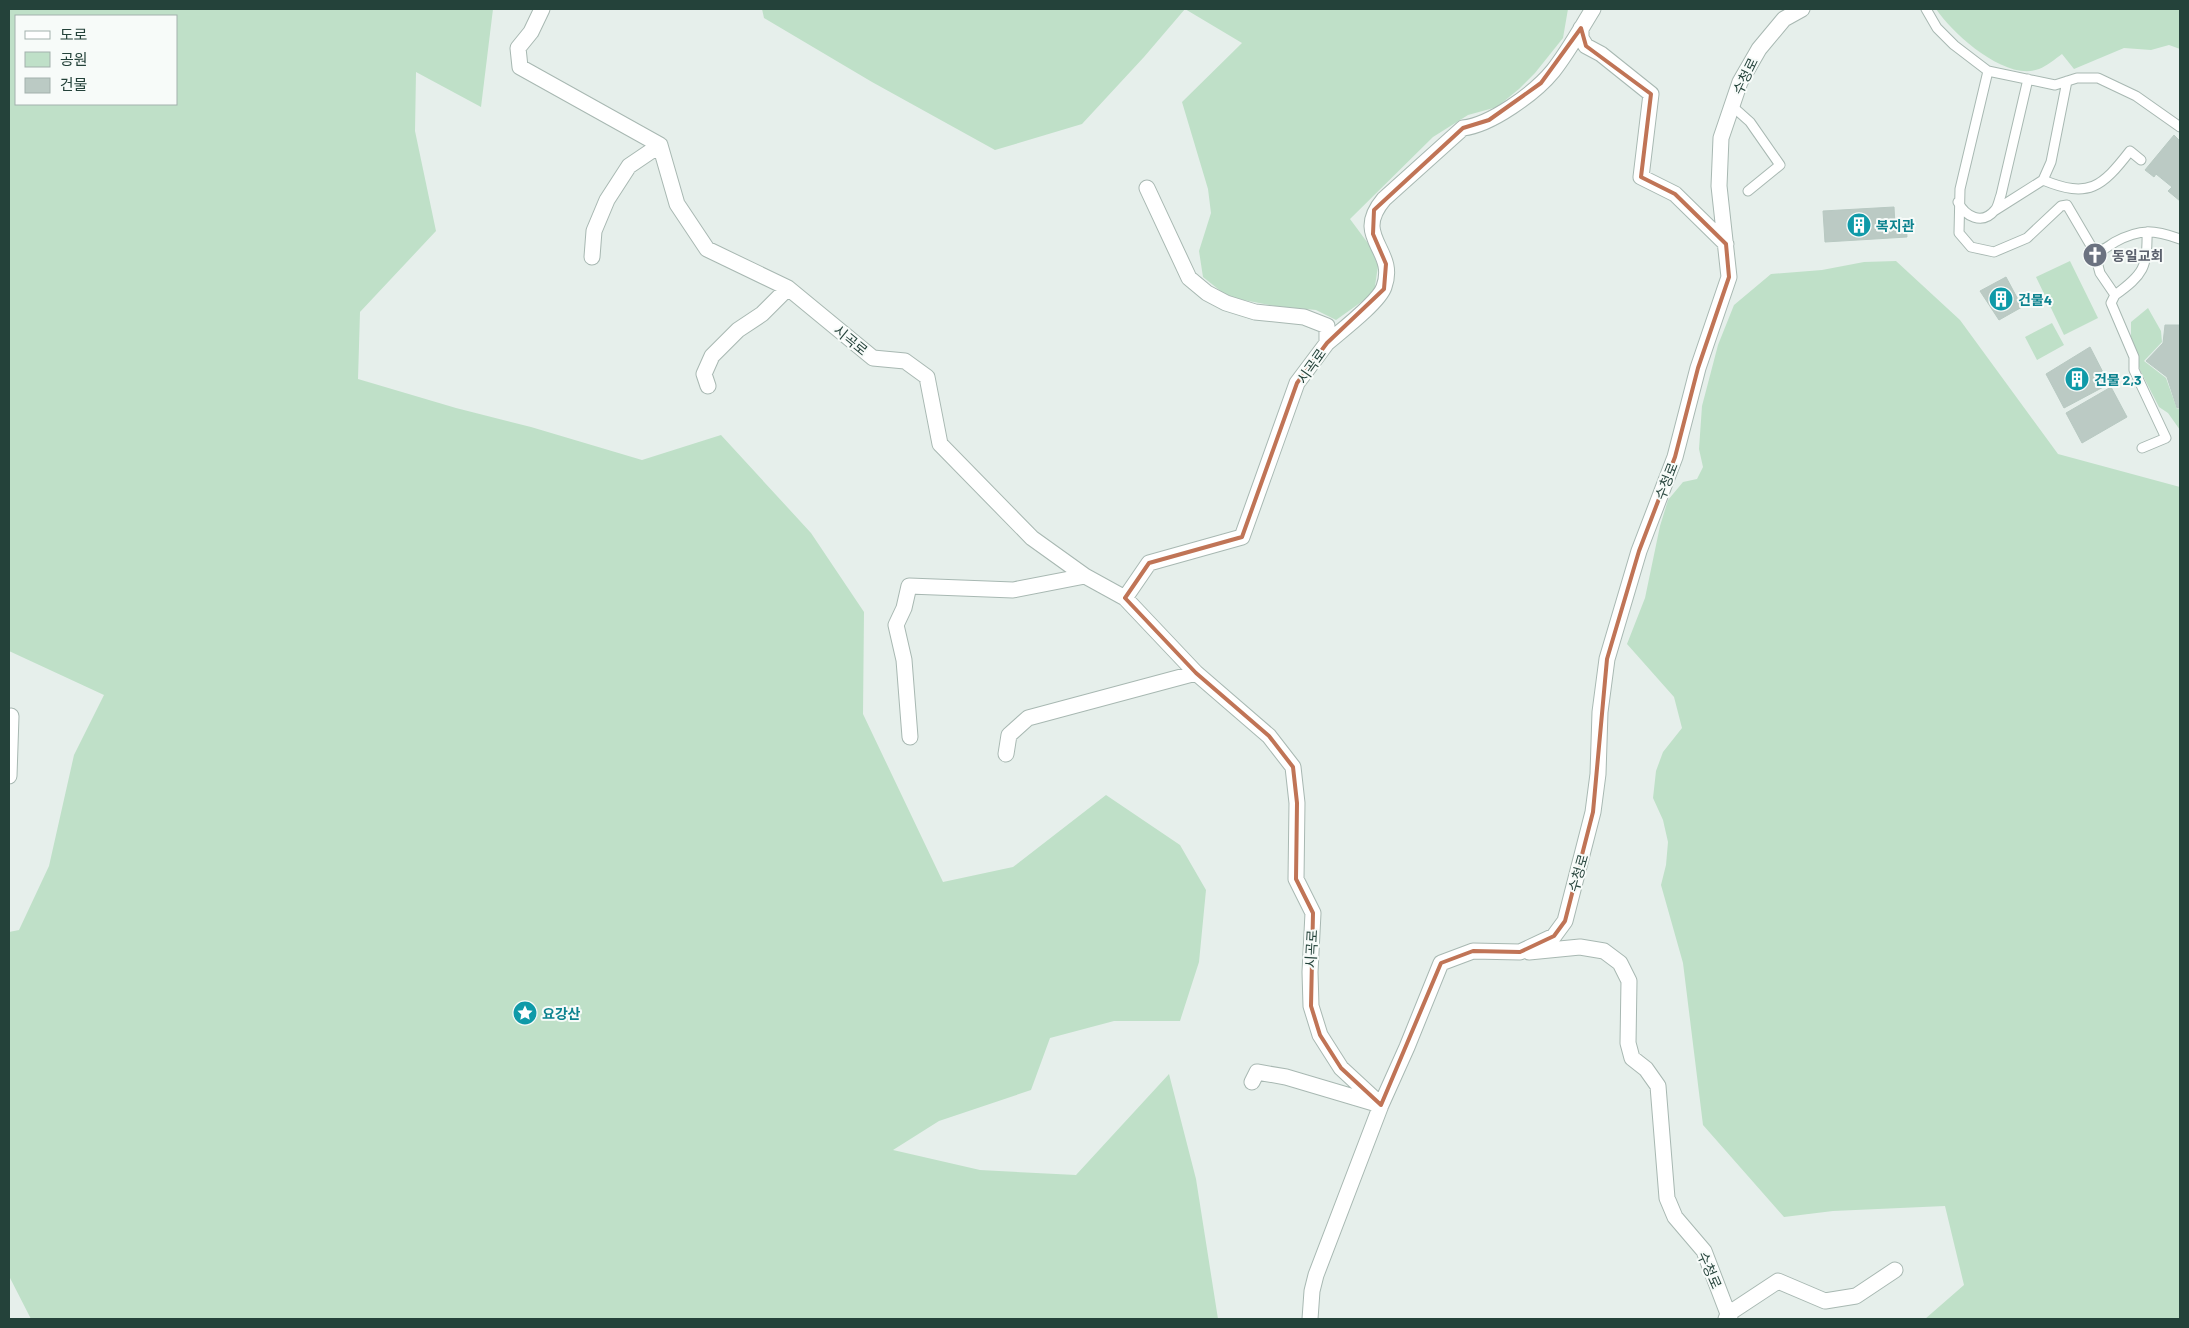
<svg xmlns="http://www.w3.org/2000/svg" width="2189" height="1328" viewBox="0 0 2189 1328" font-family="Barlow,'Noto Sans KR',sans-serif">
	<style>
		.green { fill: #bfe0c8; fill-rule: evenodd }
		.building { fill: #bbcac4; stroke: #b8c9c2 }
		.lines { fill: none; stroke-linecap: round; stroke-linejoin: round }
		.lane-casing { stroke: #a8b8b2; stroke-width: 11 }
		.street-casing { stroke: #a8b8b2; stroke-width: 17 }
		.lane { stroke: #fff; stroke-width: 9 }
		.street { stroke: #fff; stroke-width: 15 }
		.marked { fill: none; stroke: #c07456; stroke-width: 4; stroke-linejoin: round }
		.labels { text-anchor: middle; dominant-baseline: central; stroke-width: 4; stroke-linejoin: round; paint-order: stroke }
		.street-label { font-size: 14px; fill: #24423a; stroke: #f7fbf9 }
		.culture-label { font-size: 14px; font-weight: bold; fill: #0d838f; stroke: #f7fbf9; text-anchor: start }
		.worship-label { font-size: 14px; font-weight: bold; fill: #5b616d; stroke: #f7fbf9; text-anchor: start }
	</style>
	<rect width="100%" height="100%" fill="#e6efeb"/>
	<!-- green -->
	<path class="green" d="M9,9H493L481,107L416,72L415,131L436,231L360,312L358,379L456,408L531,427L642,460L721,435L811,533L864,612L863,714L943,882L1013,867L1106,795L1180,845L1206,890L1199,962L1180,1021H1114L1050,1038L1031,1090L939,1121L893,1150L980,1170L1076,1175L1169,1074L1196,1179L1218,1319H31L9,1276V932L19,930L49,866L74,755L104,695L9,651ZM176,16V104H16V16Z
		M762,9H1185L1144,57L1082,124L995,150L872,82L764,18Z
		M1185,9H1568L1563,38L1535,73L1519,89L1497,107L1468,115L1433,137L1350,219L1370,246L1378,266L1374,293L1336,320L1316,310L1275,306L1228,297L1203,277L1199,251L1211,213L1208,189L1182,102L1242,43Z
		M1936,9H2180V49L2169,45L2151,50L2124,48L2074,69L2062,54C2055,59 2047,66 2039,69C2006,82 1953,34 1936,9Z
		M1896,261L1960,320L2058,454L2180,487V1319H1925L1964,1285L1945,1206L1833,1211L1784,1217L1703,1125L1683,963L1661,885L1666,865L1668,842L1663,820L1653,798L1656,771L1663,752L1682,728L1674,697L1627,644L1645,598L1660,526L1668,500L1683,482L1697,479L1703,467L1699,449L1702,406L1718,345L1734,305L1771,274L1822,270L1864,262Z
		M2070,261L2098,318L2064,335L2036,277Z
		M2148,308L2161,331L2162,342L2144,361L2166,378L2177,409H2180V430L2168,413L2159,407L2140,370L2131,337V322Z
		M2052,323L2064,345L2037,360L2025,337Z"/>
	<!-- building -->
	<path class="building" d="M2174,135L2180,141V201L2168,191L2172,187L2156,174L2154,177L2145,170Z
		M1894,207L1895,225L1906,224L1907,237L1825,242L1823,211Z
		M2006,277L2022,307L1999,320L1980,291Z
		M2165,325H2180V408H2177L2167,377L2146,361L2163,343Z
		M2090,347L2109,384L2064,408L2046,374Z
		M2111,387L2127,417L2082,443L2066,413Z"/>
	<g class="lines">
		<defs>
			<path id="lane" d="M1926,9L1937,28L1954,45L1988,71L2055,85L2077,78H2098L2136,96L2180,127
				M1988,71L1960,189L1959,233L1971,247L1994,252L2027,238L2061,206L2067,205L2094,251C2103,252 2108,246 2115,242C2141,228 2154,230 2180,239
				M1731,105L1750,122L1780,165L1748,191
				M2043,180C2089,199 2102,187 2130,151L2141,160
				M1958,202C1965,216 1982,226 1995,210C1998,207 1999,200 2001,195L2028,79
				M1994,211L2043,180L2051,162L2067,81
				M2094,251L2100,273L2115,295L2111,303L2134,357V370L2166,438L2142,448
				M2115,295C2143,275 2148,267 2147,232"/>
			<path id="street" d="M542,9L531,32L518,48L520,67L660,145L677,204L707,249L788,288L873,358L905,361L927,377L940,444L1032,538L1085,576L1125,598L1196,673L1269,736L1293,767L1297,803L1296,879L1313,913L1310,972L1311,1006L1320,1035L1341,1068L1381,1105
				M1581,28V38L1586,46L1601,54L1651,94L1641,177L1675,194L1726,244
				M592,257L594,231L607,200L629,166L660,145
				M1327,343C1341,331 1379,302 1384,287C1398,249 1351,238 1384,199L1463,128C1491,125 1535,93 1553,71C1568,52 1580,30 1593,9
				M708,386L704,374L712,356L738,330L762,314L788,288
				M1125,598L1149,563L1242,537L1297,383L1327,343V326L1304,317L1255,312L1226,303L1207,293L1189,278L1147,188
				M910,737L904,660L896,625L904,608L909,586L1013,590L1085,576
				M1006,754L1009,735L1028,718L1196,673
				M9,776L11,716
				M1529,952L1580,947L1604,951L1620,963L1629,981L1628,1043L1632,1058L1646,1069L1658,1086L1667,1198L1675,1217L1704,1251L1730,1319
				M1252,1082L1257,1072L1286,1077L1377,1104
				M1310,1319L1312,1291L1316,1275L1381,1105L1407,1047L1441,963L1473,951L1520,952L1554,936L1565,921L1593,812L1598,774L1600,712L1607,659L1639,551L1675,457L1698,368L1729,277L1719,186L1721,138L1740,82L1759,49L1784,19L1802,9
				M1726,1319L1728,1314L1778,1281L1825,1301L1856,1296L1895,1270"/>
		</defs>
		<!-- lane casing -->
		<use href="#lane" class="lane-casing"/>
		<!-- street casing -->
		<use href="#street" class="street-casing"/>
		<!-- lane -->
		<use href="#lane" class="lane"/>
		<!-- street -->
		<use href="#street" class="street"/>
	</g>
	<!-- marked area -->
	<path class="marked" d="M1581,28L1586,46L1651,94L1641,177L1675,194L1726,244L1729,277L1698,368L1675,457L1639,551L1607,659L1593,812L1565,921L1554,936L1520,952L1473,951L1441,963L1381,1105L1341,1068L1320,1035L1311,1006L1313,913L1296,879L1297,803L1293,767L1269,736L1196,673L1125,598L1149,563L1242,537L1297,383L1327,343L1384,289L1386,264L1373,234L1374,210L1463,128L1489,120L1541,83Z"/>
	<!-- icons -->
	<defs>
		<symbol id="building-disc" viewBox="-11 -11 22 22"><circle r="9.5" fill="#0f9aa8" stroke="#f7fbf9"/><path d="M-4-6H4V6H1V3H-1V6H-4ZM-2.5-4.3h1.7v1.8h-1.7ZM.8-4.3h1.7v1.8H.8ZM-2.5-1h1.7V.8h-1.7ZM.8-1h1.7V.8H.8Z" fill="#fff"/></symbol>
		<symbol id="church-disc" viewBox="-11 -11 22 22"><circle r="9.5" fill="#6b7280" stroke="#f7fbf9"/><path d="M-1.2-6h2.4v3.5h3.3v2.4h-3.3V6h-2.4V-.1h-3.3v-2.4h3.3Z" fill="#fff"/></symbol>
		<symbol id="sight-disc" viewBox="-11 -11 22 22"><circle r="9.5" fill="#0f9aa8" stroke="#f7fbf9"/><path d="M0-6L1.8-2.2L6-1.7L2.9 1.2L3.7 5.4L0 3.3L-3.7 5.4L-2.9 1.2L-6-1.7L-1.8-2.2Z" fill="#fff"/></symbol>
	</defs>
	<g fill-rule="evenodd">
		<use href="#building-disc" x="1845" y="211" width="28" height="28"/>
		<use href="#church-disc" x="2081" y="241" width="28" height="28"/>
		<use href="#building-disc" x="1987" y="285" width="28" height="28"/>
		<use href="#building-disc" x="2063" y="365" width="28" height="28"/>
		<use href="#sight-disc" x="511" y="999" width="28" height="28"/>
	</g>
	<g class="labels">
		<!-- street labels -->
		<g class="street-label">
			<text transform="translate(1745 76) rotate(-64)">수청로</text>
			<text transform="translate(851 340) rotate(39)">시곡로</text>
			<text transform="translate(1311 366) rotate(-55)">시곡로</text>
			<text transform="translate(1666 481) rotate(-69)">수청로</text>
			<text transform="translate(1578 873) rotate(-74)">수청로</text>
			<text transform="translate(1311 949) rotate(-87)">시곡로</text>
			<text transform="translate(1710 1270) rotate(66)">수청로</text>
		</g>
		<!-- culture labels -->
		<g class="culture-label">
			<text x="1876" y="225">복지관</text>
			<text x="2018" y="299">건물4</text>
			<text x="2094" y="379">건물 2,3</text>
			<text x="542" y="1013">요강산</text>
		</g>
		<!-- worship labels -->
		<g class="worship-label">
			<text x="2112" y="255">동일교회</text>
		</g>
	</g>
	<!-- border -->
	<rect width="2189" height="1328" fill="none" stroke="#24423a" stroke-width="20"/>
	<!-- legend -->
	<rect x="15" y="15" width="162" height="90" fill="#f7fbf9" stroke="#a3b1ad"/>
	<rect x="25" y="31" width="25" height="8" fill="#ffffff" stroke="#a3b1ad"/>
	<text x="60" y="40" font-size="15" fill="#24423a">도로</text>
	<rect x="25" y="52" width="25" height="15" fill="#bfe0c8" stroke="#a3b1ad"/>
	<text x="60" y="65" font-size="15" fill="#24423a">공원</text>
	<rect x="25" y="78" width="25" height="15" fill="#bbcac4" stroke="#a3b1ad"/>
	<text x="60" y="90" font-size="15" fill="#24423a">건물</text>
</svg>
